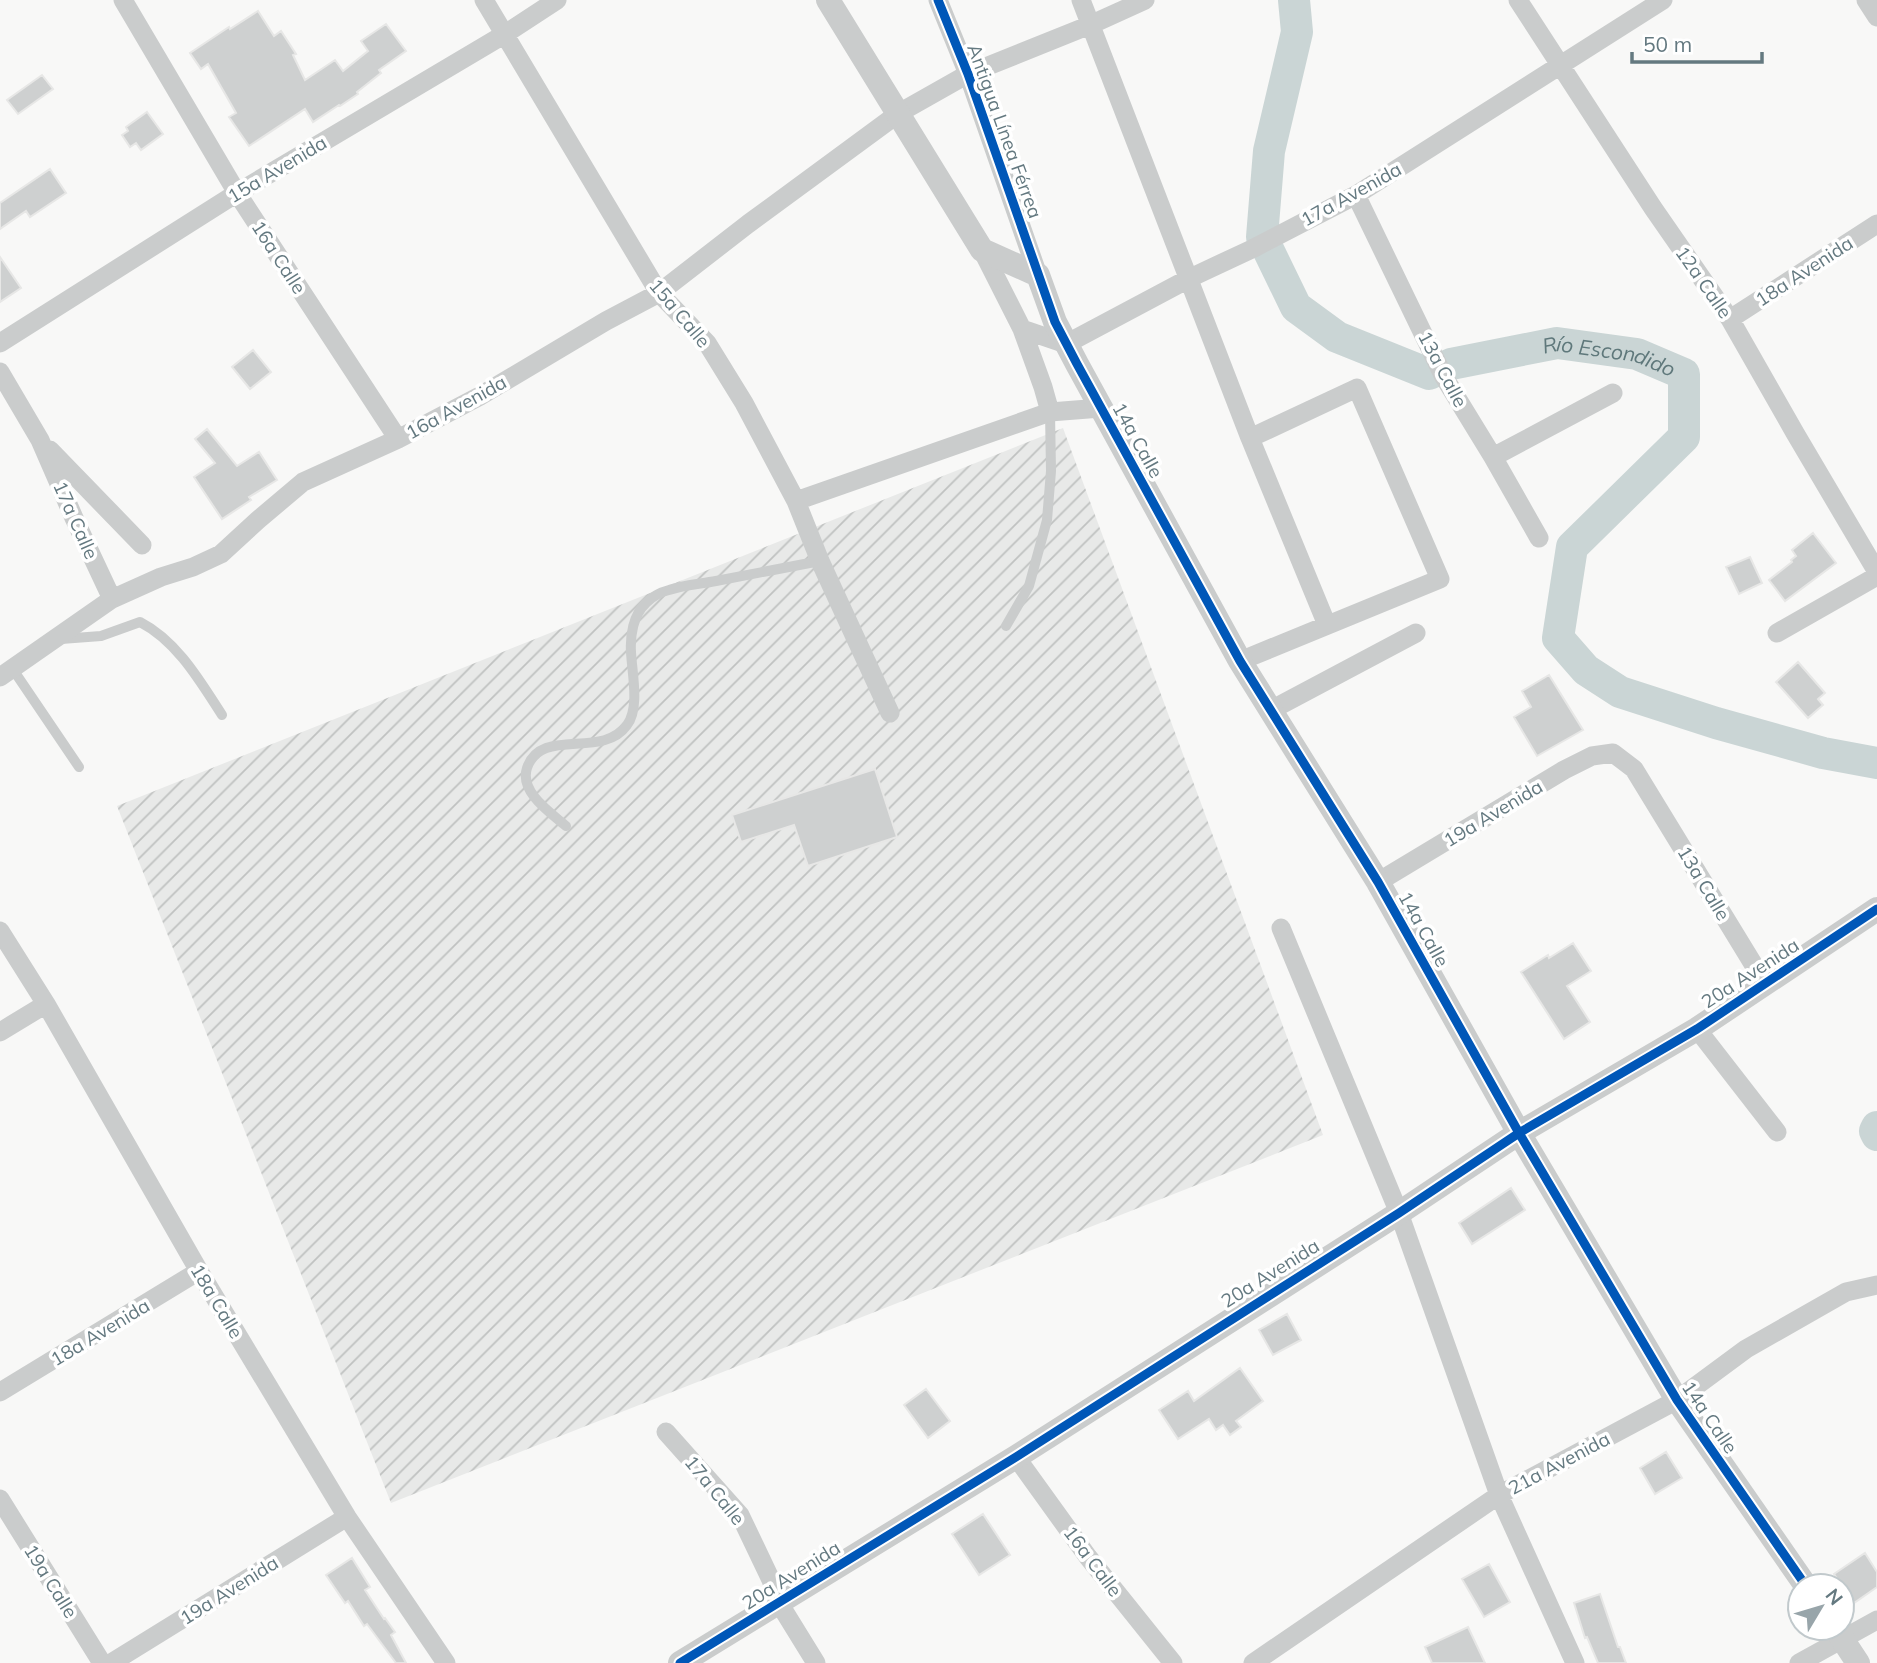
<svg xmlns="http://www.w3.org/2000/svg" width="1877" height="1663" viewBox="0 0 1877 1663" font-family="Mulish,sans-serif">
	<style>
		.industrial { fill: url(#industrial-furrows) }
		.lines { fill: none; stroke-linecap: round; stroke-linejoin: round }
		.river { stroke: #cad5d5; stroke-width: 32 }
		.building { fill: #ced0d0; stroke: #e7e7e6; stroke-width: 2 }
		.service { stroke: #cacccc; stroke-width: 10 }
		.minor { stroke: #cacccc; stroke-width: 19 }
		.tertiary { stroke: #cacccc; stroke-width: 24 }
		.cycleway-casing { stroke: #fff; stroke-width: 13 }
		.cycleway { stroke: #0057b8; stroke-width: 9 }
		.labels { text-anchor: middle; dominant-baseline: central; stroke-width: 7; stroke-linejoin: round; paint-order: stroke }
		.street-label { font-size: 19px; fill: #647980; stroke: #fff }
		.water-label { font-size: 21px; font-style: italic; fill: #5f787b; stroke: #fff }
	</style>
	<defs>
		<pattern id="industrial-furrows" width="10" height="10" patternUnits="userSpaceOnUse" patternTransform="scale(1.75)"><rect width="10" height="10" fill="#e8e9e8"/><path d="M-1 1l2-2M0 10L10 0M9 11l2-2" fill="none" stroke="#c0c2c1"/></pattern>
	</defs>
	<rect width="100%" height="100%" fill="#f8f8f7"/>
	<!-- industrial -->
	<path class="industrial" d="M1063,428L1323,1135L391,1503L117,806Z"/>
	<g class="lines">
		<!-- river -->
		<g class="river">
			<path id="s1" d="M1294,0L1297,32L1269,151L1262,237L1296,307L1337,337L1429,374L1451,364L1557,343L1637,354L1684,374V437L1572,547L1558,638L1586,670L1620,692L1716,723L1823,753L1877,763"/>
			<path d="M1877,1127L1875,1131L1877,1135"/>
		</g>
	</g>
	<!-- building -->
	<path class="building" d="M258,11L274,36L281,31L296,54L293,55L305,80L335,60L343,71L368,51L361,41L386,24L406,51L379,70L381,73L357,92L358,94L340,106L339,105L313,122L305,109L249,146L229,117L236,113L208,64L201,69L190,53L229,27L230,29Z
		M42,75L53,89L18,114L7,100Z
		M147,112L163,134L141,150L136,143L130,147L122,135L128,131L126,127Z
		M50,169L66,193L30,217L26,211L0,229V203Z
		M0,257L21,288L0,302Z
		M253,350L271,372L250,389L232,367Z
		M207,429L237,466L259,452L277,480L249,497L251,500L222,519L194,477L215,463L195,439Z
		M1813,533L1836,563L1785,601L1769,580L1792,562L1791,560L1796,556L1792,550Z
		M1750,557L1762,583L1739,594L1726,567Z
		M1798,662L1825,693L1818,699L1823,705L1808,718L1776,682Z
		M1549,675L1583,730L1537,756L1514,717L1531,707L1522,691Z
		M875,769L897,837L808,866L794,825L741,842L732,815Z
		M1573,943L1591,971L1567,986L1590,1022L1564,1039L1521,972L1548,955L1549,958Z
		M1511,1188L1525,1210L1472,1244L1459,1223Z
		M1287,1314L1301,1340L1273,1355L1259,1330Z
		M1240,1368L1263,1401L1236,1421L1241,1427L1230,1435L1223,1425L1216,1430L1209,1419L1178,1439L1159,1410L1188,1391L1194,1401Z
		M926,1389L950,1421L928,1438L904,1405Z
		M1666,1452L1682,1478L1655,1494L1640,1468Z
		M983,1514L1010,1555L979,1575L952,1534Z
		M1865,1553L1877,1572V1587L1854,1603L1834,1574Z
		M352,1558L370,1587L365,1590L384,1619L385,1618L395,1632L391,1635L406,1663H396L367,1624L364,1626L348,1601L345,1603L326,1575Z
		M1489,1564L1510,1602L1484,1617L1462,1579Z
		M1600,1594L1618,1647H1620L1626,1663H1598L1587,1637L1585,1638L1574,1603Z
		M1468,1627L1485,1663H1432L1425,1647Z"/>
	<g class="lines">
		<!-- service -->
		<path class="service" d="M1006,626L1029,586L1047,520L1051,471L1050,412
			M61,639L101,636L140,622C177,641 200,681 222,715
			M12,668L79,767
			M566,826C551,813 519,792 527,768C541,726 602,760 627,725C640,708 632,673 631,652C630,636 633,615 646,603C652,597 661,592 669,590C684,585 700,584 716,581C751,574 785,568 820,561"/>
		<!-- minor -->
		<path class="minor" d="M123,0L237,193L398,439
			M484,0L659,293L707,343L744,403L796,501L820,561L890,713
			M938,0L968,74L1038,275
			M1081,0L1250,438L1327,625
			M1518,0L1653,208L1730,319L1795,433L1877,572
			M1866,0L1877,17
			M1356,195L1444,377L1493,457L1539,538
			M1730,319L1877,224
			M1022,329L1066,344L1190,278L1252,249L1356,195L1663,0
			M0,343L237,193L505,34L557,0
			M0,372L40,440L74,518L112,599
			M1050,412L1101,408
			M50,450L142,545
			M1493,457L1613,393
			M796,501L1050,412L1043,387L1022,329L982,250
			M1777,633L1877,576
			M1240,661L1440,579L1357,388L1250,438
			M0,677L112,599L161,577L193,567L221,554L258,520L303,482L398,439L480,396L606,321L659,293L748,224L899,113L968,74L1090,25L1145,0
			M1271,710L1416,633
			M1378,882L1564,770L1592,756L1613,753L1634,769L1766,985
			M1281,928L1399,1213L1499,1495L1575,1663
			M0,931L46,1004L199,1271L347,1517L446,1663
			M1697,1029L1777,1132
			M0,1032L46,1004
			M0,1392L199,1271
			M666,1432L740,1515L771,1580L779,1603L816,1663
			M1016,1457L1088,1557L1173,1663
			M0,1499L102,1663
			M111,1663L347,1517
			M1253,1663L1499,1495L1677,1400L1746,1349L1846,1292L1877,1285
			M1799,1663L1877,1620"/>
		<!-- tertiary -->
		<path class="tertiary" d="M828,0L982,250L1038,275L1055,322L1077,364L1240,661L1378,882L1519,1133L1677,1400L1806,1586
			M1835,1628L1858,1663
			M680,1663L1016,1457L1399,1213L1519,1133L1697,1029L1877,909"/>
		<defs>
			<path id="cycleway" d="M938,0L968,74L1055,322L1077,364L1240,661L1378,882L1519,1133L1677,1400L1806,1586
				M680,1663L1016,1457L1399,1213L1519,1133L1697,1029L1877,909"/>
		</defs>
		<!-- cycleway casing -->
		<use href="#cycleway" class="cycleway-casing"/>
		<!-- cycleway -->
		<use href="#cycleway" class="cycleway"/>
	</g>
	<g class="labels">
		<!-- street labels -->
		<g class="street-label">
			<text transform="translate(1005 131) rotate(70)">Antigua Línea Férrea</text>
			<text transform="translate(277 169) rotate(-31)">15a Avenida</text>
			<text transform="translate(1351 194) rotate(-29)">17a Avenida</text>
			<text transform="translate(279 257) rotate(57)">16a Calle</text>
			<text transform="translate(1804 271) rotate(-33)">18a Avenida</text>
			<text transform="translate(1704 282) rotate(55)">12a Calle</text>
			<text transform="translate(680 313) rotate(50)">15a Calle</text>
			<text transform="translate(1443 369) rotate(62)">13a Calle</text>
			<text transform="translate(456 407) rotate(-29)">16a Avenida</text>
			<text transform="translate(1138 440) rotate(61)">14a Calle</text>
			<text transform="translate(76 520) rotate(66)">17a Calle</text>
			<text transform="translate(1493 813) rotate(-31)">19a Avenida</text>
			<text transform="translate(1704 883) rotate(59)">13a Calle</text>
			<text transform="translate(1424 929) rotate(61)">14a Calle</text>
			<text transform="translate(1750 973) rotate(-33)">20a Avenida</text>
			<text transform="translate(1270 1273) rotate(-32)">20a Avenida</text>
			<text transform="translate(217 1301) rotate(59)">18a Calle</text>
			<text transform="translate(100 1332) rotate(-31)">18a Avenida</text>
			<text transform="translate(1710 1417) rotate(56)">14a Calle</text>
			<text transform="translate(1559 1463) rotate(-28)">21a Avenida</text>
			<text transform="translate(715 1490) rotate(51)">17a Calle</text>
			<text transform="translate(1093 1561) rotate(53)">16a Calle</text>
			<text transform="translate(791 1575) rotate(-32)">20a Avenida</text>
			<text transform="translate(51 1581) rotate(58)">19a Calle</text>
			<text transform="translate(229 1590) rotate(-32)">19a Avenida</text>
		</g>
		<!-- water labels -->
		<g class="water-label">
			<text stroke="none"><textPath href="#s1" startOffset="654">Río Escondido</textPath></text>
		</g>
	</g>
	<!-- north arrow -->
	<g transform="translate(1821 1607) rotate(52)"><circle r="33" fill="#ffffff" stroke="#c1c9cc" stroke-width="2"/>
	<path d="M0-5L12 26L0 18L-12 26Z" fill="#98a5aa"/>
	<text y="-10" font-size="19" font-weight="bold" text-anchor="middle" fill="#647980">N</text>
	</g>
	<!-- scale -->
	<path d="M1632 52v10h130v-10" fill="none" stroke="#647980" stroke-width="3.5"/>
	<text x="1643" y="52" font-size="21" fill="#647980" stroke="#ffffff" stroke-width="5" paint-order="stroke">50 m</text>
</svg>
